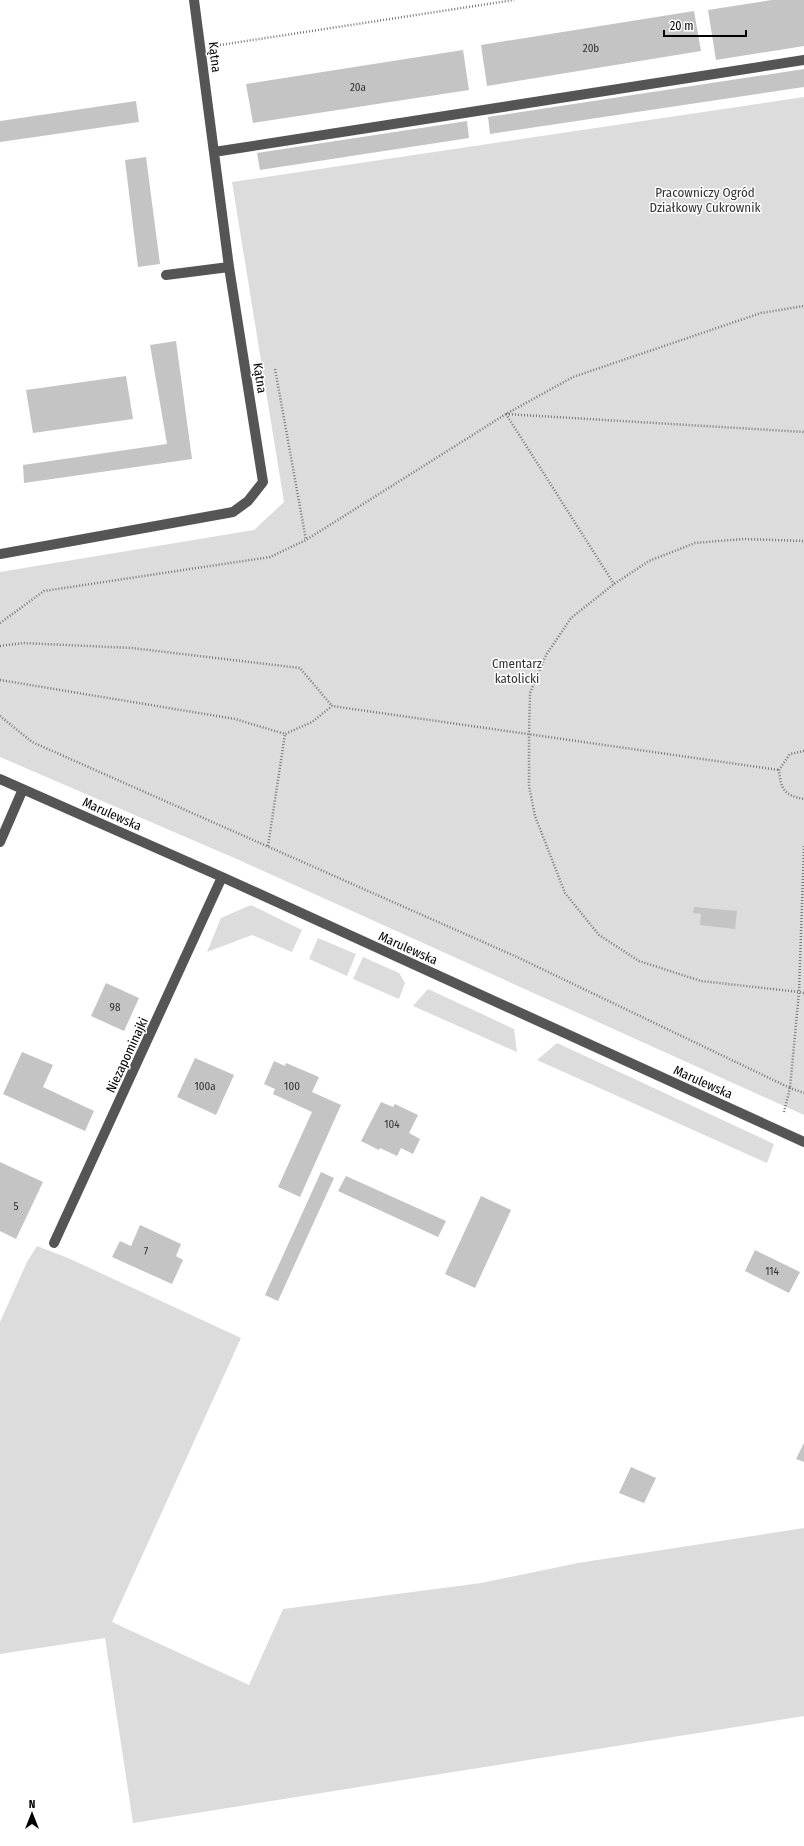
<svg xmlns="http://www.w3.org/2000/svg" width="804" height="1846" viewBox="0 0 804 1846" font-family="'Fira Sans Condensed',sans-serif">
	<style>
		.green { fill: #dcdcdc }
		.building { fill: #c4c4c4 }
		.lines { fill: none; stroke-linecap: round; stroke-linejoin: round }
		.path { stroke: #777; stroke-width: 2.5; stroke-dasharray: 1 2; stroke-linecap: butt }
		.minor { stroke: #555; stroke-width: 10 }
		.labels { text-anchor: middle; dominant-baseline: central; stroke-width: 3; stroke-linejoin: round; paint-order: stroke }
		.number-label { font-size: 11px; fill: #313131 }
		.street-label { font-size: 13px; fill: #000; stroke: #fff }
		.park-label { font-size: 13px; fill: #333; stroke: #fff }
	</style>
	<rect width="100%" height="100%" fill="#fff"/>
	<!-- green -->
	<path class="green" d="M804,97V1115L239,860L0,757V572L254,530L284,502L232,182Z
		M251,905L302,930L292,952L252,935L207,952L221,918Z
		M318,938L356,954L347,976L309,959Z
		M363,957L399,973L405,983L399,999L353,979Z
		M428,989L514,1029L517,1052L413,1006Z
		M557,1043L774,1144L767,1163L537,1060Z
		M37,1246L68,1258L241,1338L112,1622L249,1685L283,1609L481,1583L578,1563L804,1528V1716L133,1823L105,1638L0,1654V1322L27,1262Z"/>
	<!-- building -->
	<path class="building" d="M772,0H804V46L716,60L708,10Z
		M694,11L701,51L487,86L481,45Z
		M463,50L469,90L253,123L246,84Z
		M804,69V87L490,134L488,117Z
		M136,101L139,122L0,142V121Z
		M467,121L469,138L260,170L257,153Z
		M146,157L160,264L138,267L125,160Z
		M176,341L192,459L24,483L23,465L167,444L150,345Z
		M126,376L133,419L33,433L26,390Z
		M694,907L737,911L735,929L700,925L701,914L693,913Z
		M106,983L139,998L124,1031L91,1016Z
		M22,1052L53,1065L43,1087L94,1111L85,1131L3,1094Z
		M195,1058L234,1075L216,1115L177,1097Z
		M274,1061L285,1066L286,1063L319,1077L312,1092L341,1105L300,1197L278,1187L312,1112L273,1094L275,1089L264,1084Z
		M381,1102L393,1107L395,1104L418,1115L409,1133L420,1139L413,1154L401,1148L397,1156L380,1148L379,1150L361,1141Z
		M0,1162L43,1182L16,1239L0,1231Z
		M321,1172L334,1178L278,1301L265,1295Z
		M346,1176L446,1221L438,1237L338,1191Z
		M481,1196L511,1210L475,1288L445,1274Z
		M140,1225L181,1244L176,1256L183,1260L172,1284L112,1257L120,1241L131,1246Z
		M755,1250L800,1272L789,1293L745,1271Z
		M804,1443V1462L796,1459Z
		M631,1467L656,1478L644,1503L619,1493Z"/>
	<g class="lines">
		<!-- path -->
		<path class="path" d="M220,45L514,0
			M275,369L306,540
			M506,414L804,432
			M506,414L614,584
			M0,623L44,591L270,557L306,540L506,414L573,377L761,313L804,306
			M0,646L23,643L132,648L300,668L332,706
			M0,680L235,719L285,734L312,722L332,706L779,770
			M0,716L32,742L517,957L790,1088L799,992L701,981L639,961L599,935L565,893L535,816L529,786V735L530,693L546,655L571,618L614,584L649,561L695,543L744,539L804,541
			M804,751L790,754L779,770C781,790 784,795 804,799
			M268,846L285,734
			M804,846L799,992L804,993
			M784,1112L790,1088L804,1093"/>
		<!-- minor -->
		<path class="minor" d="M214,152L804,60
			M166,275L229,267
			M0,554L233,512L248,501L263,482L229,267L194,0
			M0,779L222,877L804,1142
			M0,842L23,789
			M54,1243L222,877"/>
	</g>
	<g class="labels">
		<!-- number labels -->
		<g class="number-label">
			<text x="591" y="48">20b</text>
			<text x="358" y="87">20a</text>
			<text x="115" y="1007">98</text>
			<text x="205" y="1086">100a</text>
			<text x="292" y="1086">100</text>
			<text x="392" y="1124">104</text>
			<text x="16" y="1206">5</text>
			<text x="146" y="1251">7</text>
			<text x="772" y="1271">114</text>
		</g>
		<!-- street labels -->
		<g class="street-label">
			<text transform="translate(215 57) rotate(83)">Kątna</text>
			<text transform="translate(260 378) rotate(81)">Kątna</text>
			<text transform="translate(112 814) rotate(24)">Marulewska</text>
			<text transform="translate(408 948) rotate(24)">Marulewska</text>
			<text transform="translate(127 1055) rotate(-65)">Niezapominajki</text>
			<text transform="translate(703 1082) rotate(24)">Marulewska</text>
		</g>
		<!-- park labels -->
		<g class="park-label">
			<text x="705" y="192">Pracowniczy Ogród<tspan x="705" dy="15">Działkowy Cukrownik</tspan></text>
			<text x="517" y="663">Cmentarz<tspan x="517" dy="15">katolicki</tspan></text>
		</g>
	</g>
	<!-- north arrow -->
	<g transform="translate(32 1814)" stroke="#ffffff" stroke-width="3" paint-order="stroke">
	<path d="M0-3L7 15L0 10L-7 15Z" fill="#000000"/>
	<text y="-6" font-size="11" font-weight="bold" text-anchor="middle" fill="#000000">N</text>
	</g>
	<!-- scale -->
	<path d="M664 30v6h82v-6" fill="none" stroke="#000000" stroke-width="2"/>
	<text x="670" y="30" font-size="12" fill="#000000" stroke="#ffffff" stroke-width="3" paint-order="stroke">20 m</text>
</svg>
